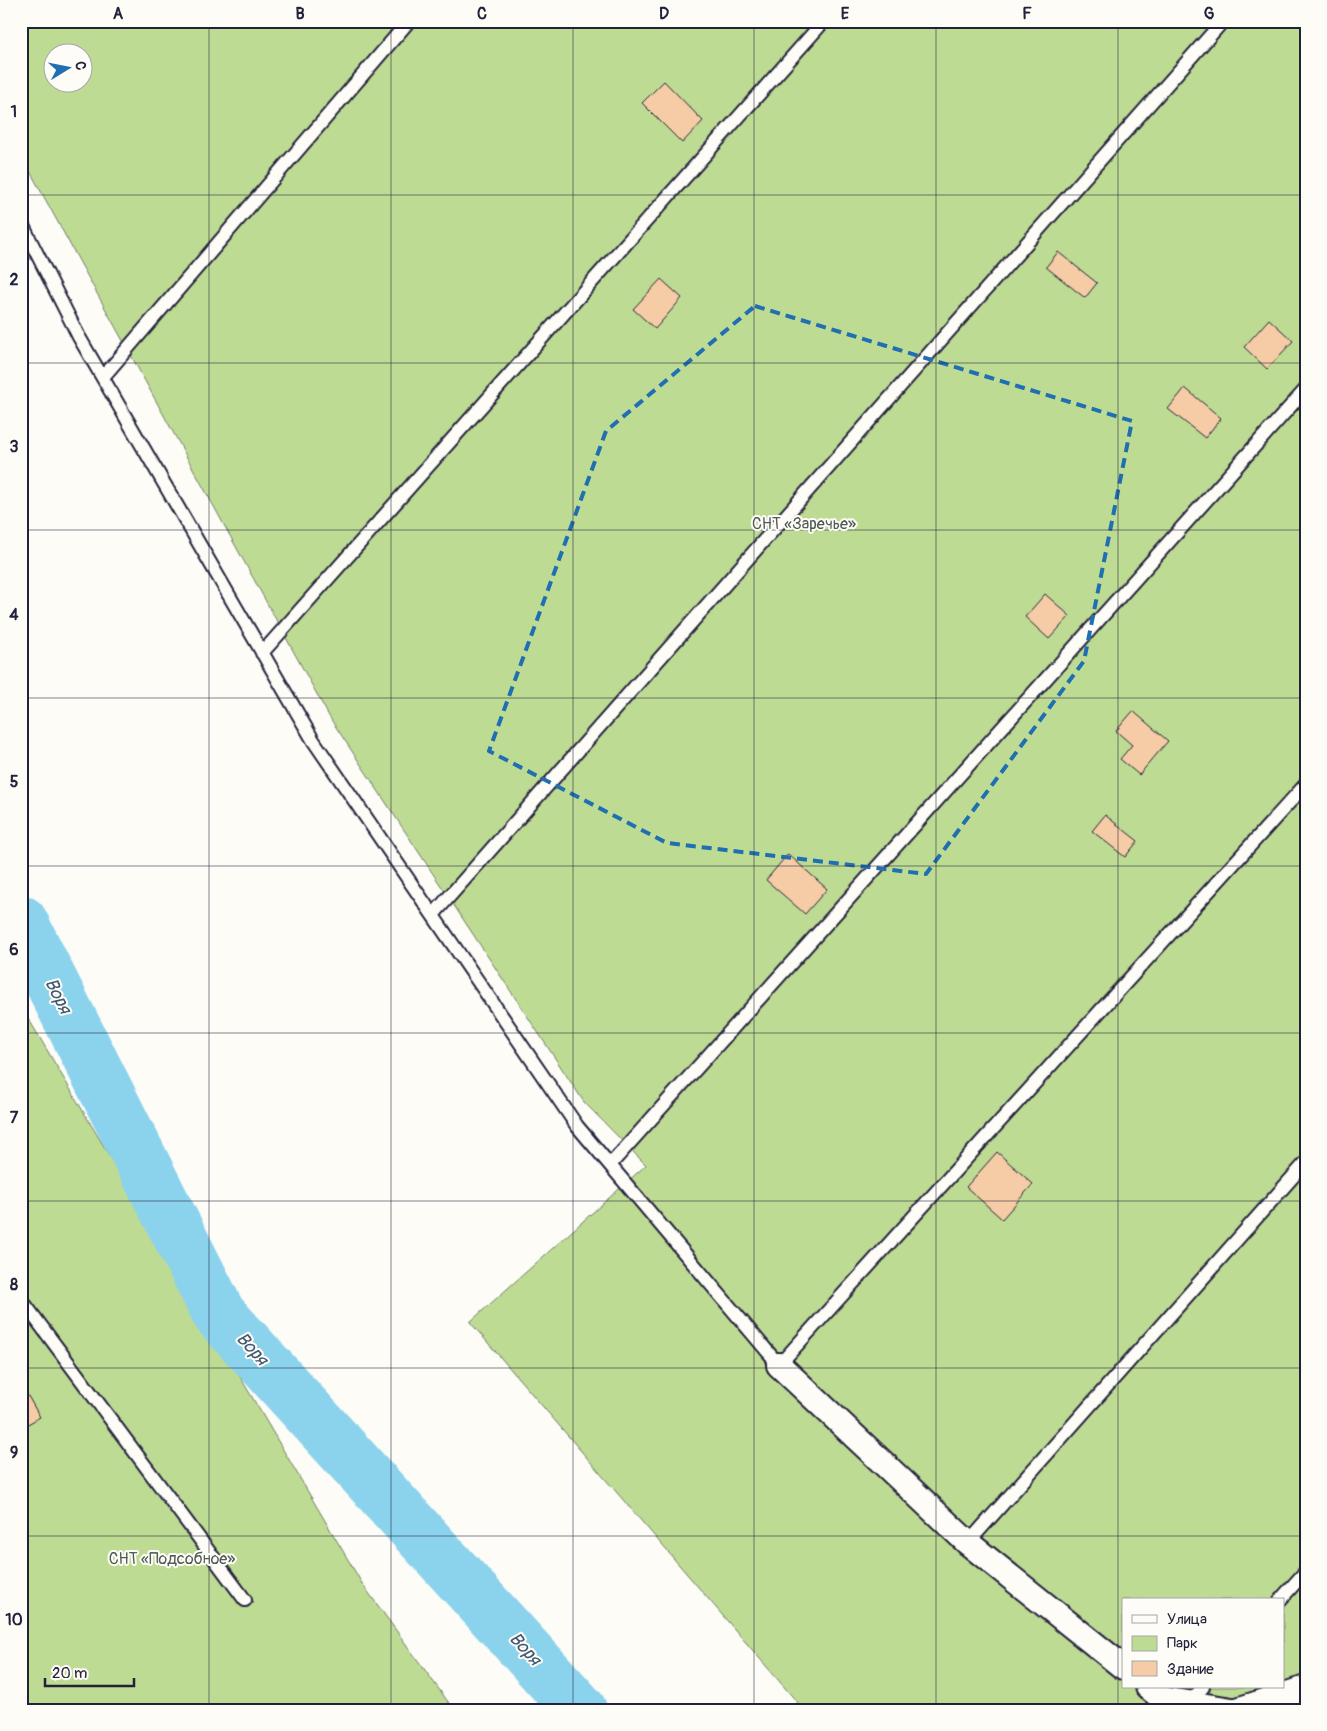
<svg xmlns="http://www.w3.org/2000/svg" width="1327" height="1731" viewBox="0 0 1327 1731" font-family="Pangolin,sans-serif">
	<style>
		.green { fill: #bedb93; stroke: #707e67; fill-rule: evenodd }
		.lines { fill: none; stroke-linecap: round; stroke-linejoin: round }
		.river { stroke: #8bd2ec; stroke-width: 54 }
		.building { fill: #f5cca5; stroke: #22223b }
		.lane-casing { stroke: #22223b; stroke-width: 16 }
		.street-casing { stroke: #22223b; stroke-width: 28 }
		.lane { stroke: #fdfcf7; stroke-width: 12 }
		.street { stroke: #fdfcf7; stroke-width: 24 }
		.marked { fill: none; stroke: #1f6fb2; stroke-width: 4; stroke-dasharray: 10 6; stroke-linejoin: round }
		.grid { fill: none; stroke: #22223b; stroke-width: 1; stroke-opacity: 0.55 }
		.labels { text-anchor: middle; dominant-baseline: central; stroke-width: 4; stroke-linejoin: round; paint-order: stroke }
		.park-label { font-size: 16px; fill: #515a55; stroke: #fdfcf7 }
		.water-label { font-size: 18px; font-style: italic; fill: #425770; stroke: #fdfcf7 }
		.neatline { fill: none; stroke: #22223b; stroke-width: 2 }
		.grid-label { font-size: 16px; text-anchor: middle; font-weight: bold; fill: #22223b }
	</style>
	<rect width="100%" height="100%" fill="#fdfcf7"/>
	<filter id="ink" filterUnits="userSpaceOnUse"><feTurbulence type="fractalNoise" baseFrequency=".02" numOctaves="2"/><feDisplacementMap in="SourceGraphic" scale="10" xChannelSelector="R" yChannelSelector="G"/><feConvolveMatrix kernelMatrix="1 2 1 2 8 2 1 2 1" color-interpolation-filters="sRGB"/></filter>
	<g filter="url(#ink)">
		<!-- green -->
		<path class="green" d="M21,21H1306V1710H804L470,1322L646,1165L584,1102L330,718L21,155ZM52,52H82V82H52ZM1123,1600H1283V1687H1123Z
			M21,1006L363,1585L454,1710H21Z"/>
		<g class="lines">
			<!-- river -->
			<path class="river" d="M21,922L219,1314L580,1710"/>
		</g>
		<!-- building -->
		<path class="building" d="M664,81L703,121L682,143L642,103Z
			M1058,252L1097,283L1085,298L1046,267Z
			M661,279L682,298L655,329L633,309Z
			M1269,319L1293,341L1267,369L1244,347Z
			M1185,388L1221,418L1205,438L1168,409Z
			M1045,594L1070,616L1049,639L1025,617Z
			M1133,711L1168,741L1139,775L1120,759L1132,745L1116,731Z
			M1105,815L1138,841L1125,857L1092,831Z
			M788,854L827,889L805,914L766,880Z
			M997,1152L1033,1184L1002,1219L966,1187Z
			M21,1384L40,1417L21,1428Z"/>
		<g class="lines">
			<defs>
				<path id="lane" d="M21,222L79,337L313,740L577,1126L779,1365L1306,784
					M103,377L409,21
					M262,653L824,21
					M433,915L1223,21
					M610,1165L1306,389
					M21,1299L245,1600
					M968,1543L1306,1162
					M1280,1600L1306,1571
					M1189,1703L1203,1687"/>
				<path id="street" d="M779,1365L968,1543L1123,1667
					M1148,1687L1163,1699L1232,1710
					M1237,1710L1306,1688"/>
			</defs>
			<!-- lane casing -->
			<use href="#lane" class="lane-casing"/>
			<!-- street casing -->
			<use href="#street" class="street-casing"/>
			<!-- lane -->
			<use href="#lane" class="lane"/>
			<!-- street -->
			<use href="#street" class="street"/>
		</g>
	</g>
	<!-- marked area -->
	<path class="marked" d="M755,306L1132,421L1084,661L926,874L667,843L489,751L606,431Z"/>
	<!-- grid -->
	<path class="grid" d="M209,21V1710M391,21V1710M573,21V1710M754,21V1710M936,21V1710M1118,21V1710M21,195H1306M21,363H1306M21,530H1306M21,698H1306M21,866H1306M21,1033H1306M21,1201H1306M21,1368H1306M21,1536H1306"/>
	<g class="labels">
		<!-- park labels -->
		<g class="park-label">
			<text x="804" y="524">СНТ «Заречье»</text>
			<text x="172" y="1559">СНТ «Подсобное»</text>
		</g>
		<!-- water labels -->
		<g class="water-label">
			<text transform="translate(58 996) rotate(63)">Воря</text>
			<text transform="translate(252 1349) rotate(48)">Воря</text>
			<text transform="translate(525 1649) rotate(48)">Воря</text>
		</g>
	</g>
	<!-- margin -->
	<rect width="1327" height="1731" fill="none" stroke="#fdfcf7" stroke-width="55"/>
	<!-- legend -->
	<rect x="1122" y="1598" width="162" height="90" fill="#fdfcf7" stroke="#a5a5ac"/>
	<rect x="1132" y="1615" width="25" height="8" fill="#fdfcf7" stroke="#a5a5ac"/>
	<text x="1167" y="1624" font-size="15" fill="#22223b">Улица</text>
	<rect x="1132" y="1636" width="25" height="15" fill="#bedb93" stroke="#a5a5ac"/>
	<text x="1167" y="1648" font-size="15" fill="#22223b">Парк</text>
	<rect x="1132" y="1661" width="25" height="15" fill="#f5cca5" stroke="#a5a5ac"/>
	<text x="1167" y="1674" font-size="15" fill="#22223b">Здание</text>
	<!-- north arrow -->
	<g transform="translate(68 68) rotate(80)"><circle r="24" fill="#fdfcf7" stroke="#a5a5ac"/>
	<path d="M0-4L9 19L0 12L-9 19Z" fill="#1f6fb2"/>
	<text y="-8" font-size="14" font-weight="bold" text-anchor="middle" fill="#22223b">С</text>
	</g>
	<!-- scale -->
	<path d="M45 1678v8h89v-8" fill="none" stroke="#22223b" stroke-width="2.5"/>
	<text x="52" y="1678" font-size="15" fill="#22223b" stroke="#fdfcf7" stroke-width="4" paint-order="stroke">20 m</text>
	<rect x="28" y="28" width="1272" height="1676" class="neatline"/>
	<g class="grid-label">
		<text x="118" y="19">A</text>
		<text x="300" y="19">B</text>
		<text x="482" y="19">C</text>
		<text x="664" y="19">D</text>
		<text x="845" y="19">E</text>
		<text x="1027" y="19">F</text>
		<text x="1209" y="19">G</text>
		<text x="14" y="117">1</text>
		<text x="14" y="285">2</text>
		<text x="14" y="452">3</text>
		<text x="14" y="620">4</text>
		<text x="14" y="787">5</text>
		<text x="14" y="955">6</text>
		<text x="14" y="1123">7</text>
		<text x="14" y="1290">8</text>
		<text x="14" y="1458">9</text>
		<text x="14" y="1625">10</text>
	</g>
</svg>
